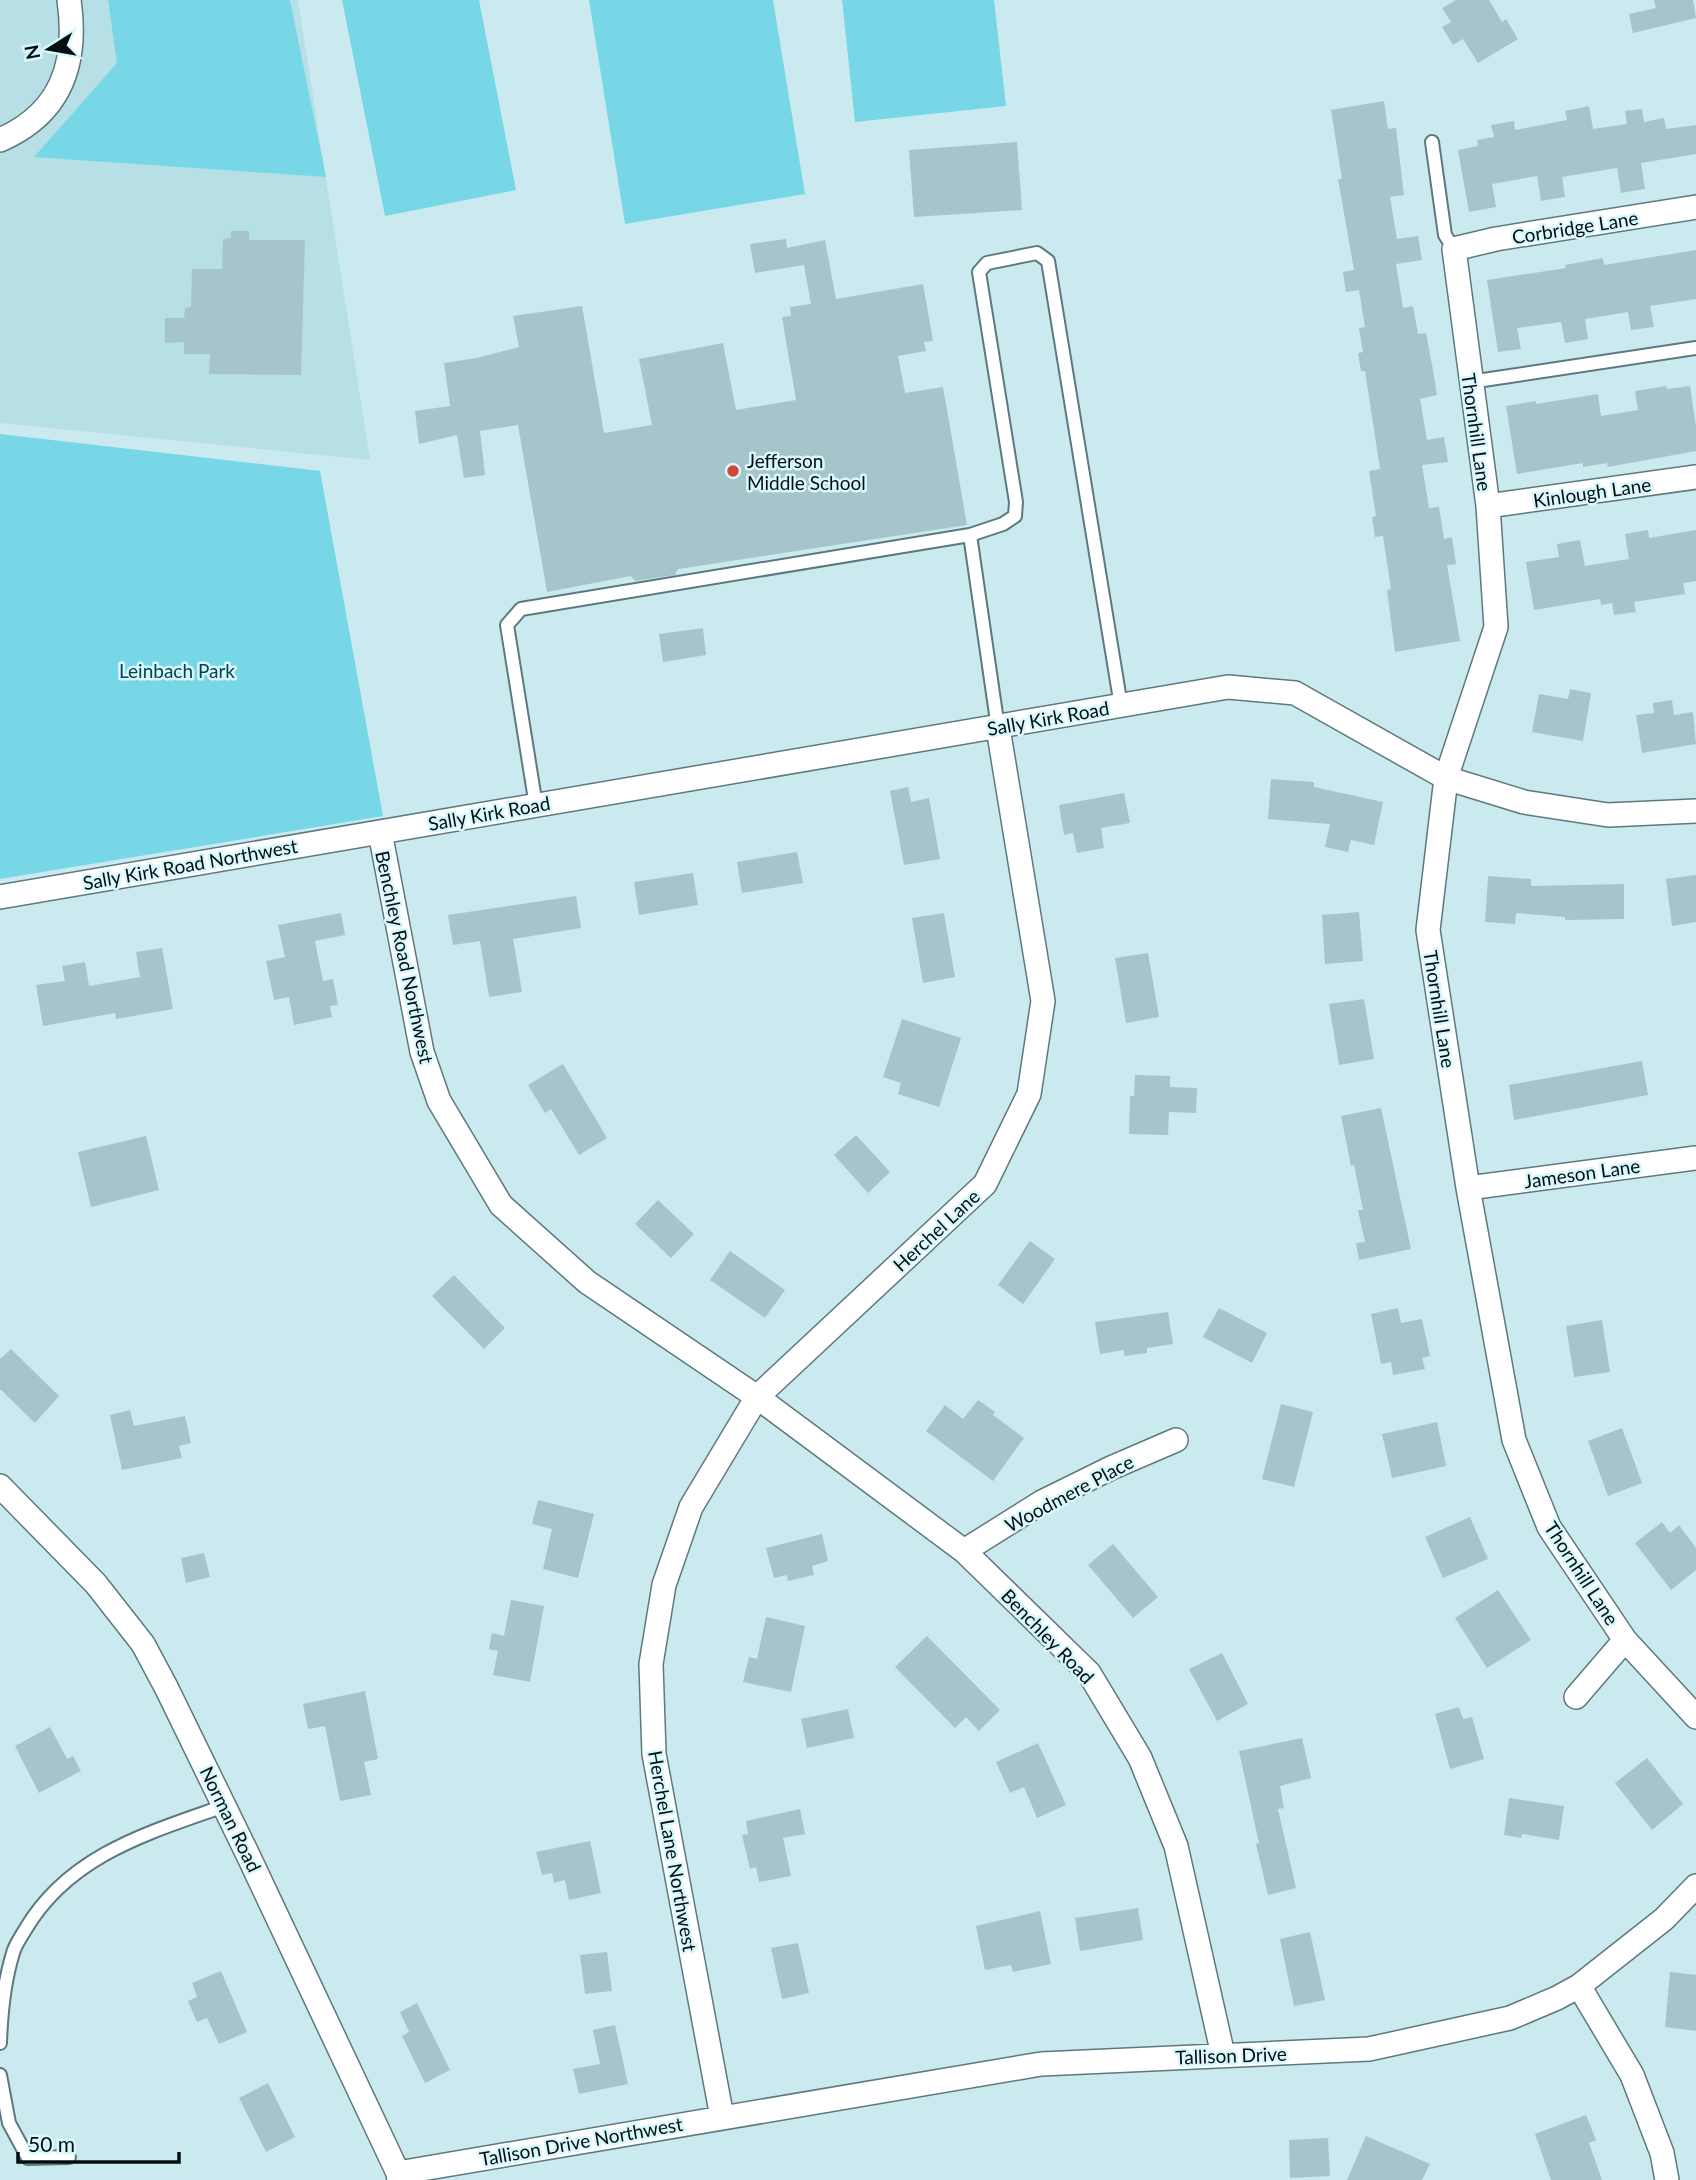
<svg xmlns="http://www.w3.org/2000/svg" width="1696" height="2180" viewBox="0 0 1696 2180" font-family="Lato,sans-serif">
	<style>
		.built { fill: #b6dfe6 }
		.green { fill: #78d7e7 }
		.building { fill: #a6c5ca }
		.lines { fill: none; stroke-linecap: round; stroke-linejoin: round }
		.service-casing { stroke: #5d797e; stroke-width: 16 }
		.minor-casing { stroke: #5d797e; stroke-width: 26 }
		.service { stroke: #fff; stroke-width: 12 }
		.minor { stroke: #fff; stroke-width: 23 }
		.poi-dot { fill: #d34636; stroke: #d8f8fd; stroke-width: 2.5 }
		.labels { text-anchor: middle; dominant-baseline: central; stroke-width: 5; stroke-linejoin: round; paint-order: stroke }
		.street-label { font-size: 19px; fill: #040e10; stroke: #d8f8fd }
		.poi-label { font-size: 19px; fill: #040e10; stroke: #d8f8fd; text-anchor: start }
		.park-label { font-size: 19px; fill: #01444d; stroke: #d8f8fd }
	</style>
	<rect width="100%" height="100%" fill="#cbeaf0"/>
	<!-- built -->
	<path class="built" d="M0,0H298L370,460L0,423Z"/>
	<!-- green -->
	<path class="green" d="M108,0H290L326,177L34,157L117,63Z
		M342,0H479L516,190L385,216Z
		M589,0H773L805,194L625,224Z
		M842,0H994L1006,106L855,122Z
		M0,434L320,471L383,816L0,879Z"/>
	<!-- building -->
	<path class="building" d="M1456,0H1489L1502,22L1506,19L1518,39L1478,63L1463,39L1453,45L1442,27L1451,22L1442,8Z
		M1654,0H1693L1696,18L1633,33L1629,14L1656,8Z
		M1384,101L1388,129L1396,128L1404,195L1390,197L1397,239L1418,236L1422,260L1396,264L1403,308L1413,306L1418,334L1426,333L1433,370L1437,395L1420,399L1427,440L1444,437L1448,462L1422,465L1429,508L1439,507L1444,539L1452,537L1456,564L1447,565L1460,641L1395,652L1387,590L1391,589L1383,536L1375,537L1372,517L1376,516L1369,471L1380,469L1365,371H1361L1358,353L1363,352L1359,328L1365,327L1359,290L1346,292L1343,272L1354,270L1338,179H1342L1331,110Z
		M1589,106L1593,129L1627,124L1625,111L1642,109L1644,122L1664,118L1666,129L1696,125V154L1641,163L1645,189L1621,193L1617,168L1562,177L1565,197L1541,201L1537,176L1492,184L1496,207L1469,212L1458,150L1478,146L1477,140L1494,137L1491,125L1514,121L1515,130L1567,120L1565,111Z
		M1017,142L1022,210L914,217L909,150Z
		M231,231H249V240H305L301,375L209,374L210,354H184V342L165,343V318H184L185,308L191,307L192,269H222L223,239L231,238Z
		M786,239L787,248L825,240L836,299L923,284L933,341L924,342L926,351L898,356L905,393L943,387L967,525L678,569L675,575L635,581L631,576L547,592L518,425L480,431L485,475L464,478L457,435L419,444L415,411L450,406L444,363L477,358L519,347L513,316L582,306L604,433L652,425L639,359L723,343L736,410L796,400L782,317L791,316L790,307L811,304L804,265L755,273L750,244Z
		M1696,250V299L1650,306L1654,327L1631,330L1628,312L1585,319L1588,339L1565,343L1561,322L1517,328L1521,349L1498,352L1487,280L1566,268L1565,265L1603,258L1604,265Z
		M1666,386L1667,389L1690,386L1696,427V451L1608,467L1607,463L1583,467V463L1517,474L1506,406L1536,401V404L1598,394L1601,416L1638,410L1635,391Z
		M1648,530L1649,538L1696,530V581L1683,583L1685,594L1634,602L1636,612L1614,615L1612,603L1601,605L1600,599L1534,610L1526,562L1559,557L1557,544L1580,540L1585,566L1629,559L1625,534Z
		M703,628L706,655L663,662L659,634Z
		M1570,689L1591,693L1583,741L1532,732L1539,694L1568,699Z
		M1672,700L1674,715L1693,712L1696,744L1642,753L1636,715L1654,713L1653,703Z
		M1271,779L1314,782V787L1383,802L1374,845L1351,840L1348,852L1325,847L1330,824L1268,819Z
		M908,787L911,802L929,798L940,859L904,865L890,791Z
		M1124,793L1130,823L1101,828L1104,848L1077,853L1073,833L1064,835L1059,805Z
		M797,852L803,883L742,893L737,862Z
		M693,873L698,905L639,915L634,882Z
		M1696,875V922L1672,926L1666,879Z
		M1488,876L1531,879V886L1624,884V919L1565,920V917L1516,913L1515,924L1485,922Z
		M576,896L581,928L513,939L522,992L489,997L480,941L453,945L448,915Z
		M1359,912L1363,961L1325,964L1322,915Z
		M341,913L345,935L315,941L323,981L333,979L338,1005L330,1006L332,1017L294,1025L289,997L274,1000L266,961L285,957L278,925Z
		M944,913L955,977L923,983L912,918Z
		M162,948L173,1009L116,1019L115,1013L43,1026L36,985L65,981L62,966L85,962L89,986L140,977L136,952Z
		M1148,953L1159,1017L1126,1023L1115,958Z
		M1364,999L1374,1059L1339,1065L1329,1004Z
		M902,1019L961,1038L939,1107L898,1094L901,1083L883,1077Z
		M1642,1061L1648,1095L1514,1120L1509,1085Z
		M563,1064L607,1138L579,1155L551,1109L545,1113L528,1085Z
		M1135,1075L1170,1076V1087L1197,1088L1196,1113L1169,1112L1168,1135L1129,1134L1130,1096H1134Z
		M1381,1108L1411,1249L1359,1260L1356,1243L1365,1242L1358,1210H1363L1354,1165L1351,1166L1341,1116Z
		M856,1135L890,1172L868,1193L834,1155Z
		M146,1136L159,1190L91,1207L78,1152Z
		M658,1200L694,1234L671,1258L635,1224Z
		M1030,1241L1055,1259L1023,1304L998,1285Z
		M730,1251L785,1290L765,1318L710,1280Z
		M454,1275L505,1328L484,1349L432,1296Z
		M1219,1308L1267,1333L1252,1363L1203,1337Z
		M1398,1308L1401,1323L1422,1319L1430,1356L1422,1358L1425,1369L1393,1375L1391,1362L1381,1364L1371,1314Z
		M1168,1312L1173,1344L1147,1348V1353L1124,1356V1350L1100,1354L1095,1322Z
		M1602,1320L1610,1372L1574,1377L1566,1326Z
		M11,1349L59,1396L35,1423L0,1389V1359Z
		M978,1400L995,1412L993,1415L1024,1438L993,1481L926,1431L945,1405L963,1419Z
		M1281,1404L1313,1412L1294,1487L1262,1479Z
		M130,1410L134,1426L185,1416L191,1443L179,1446L182,1458L122,1470L110,1415Z
		M1437,1422L1446,1466L1392,1478L1382,1434Z
		M1622,1428L1642,1483L1608,1496L1588,1441Z
		M538,1500L594,1514L578,1578L543,1569L552,1529L532,1524Z
		M1470,1517L1488,1559L1443,1578L1425,1537Z
		M1662,1522L1670,1533L1679,1525L1696,1548V1570L1671,1590L1635,1543Z
		M822,1534L828,1561L812,1566L814,1575L788,1581L787,1575L774,1578L766,1548Z
		M1113,1544L1158,1597L1133,1618L1088,1565Z
		M204,1553L210,1577L186,1583L181,1558Z
		M1498,1590L1531,1640L1487,1668L1455,1618Z
		M511,1600L544,1606L530,1682L493,1675L498,1651L489,1649L492,1633L504,1636Z
		M766,1617L805,1626L791,1692L743,1682L749,1657L757,1659Z
		M927,1636L1000,1710L979,1731L966,1717L955,1728L895,1667Z
		M1222,1653L1248,1704L1217,1721L1189,1669Z
		M365,1691L378,1759L364,1762L371,1795L340,1801L325,1726L308,1729L303,1704Z
		M1459,1707L1463,1719L1472,1717L1484,1759L1450,1769L1435,1714Z
		M848,1709L854,1738L807,1748L801,1719Z
		M50,1727L67,1759L73,1756L81,1771L39,1793L15,1746Z
		M1302,1738L1311,1778L1280,1786L1284,1808L1278,1809L1296,1888L1268,1895L1256,1844L1259,1843L1239,1751Z
		M1038,1743L1066,1805L1037,1818L1024,1787L1010,1793L996,1762Z
		M1647,1758L1683,1804L1652,1830L1615,1783Z
		M1509,1798L1564,1806L1559,1840L1522,1834L1521,1838L1504,1835Z
		M800,1809L805,1834L783,1838L791,1876L759,1882L756,1867L750,1869L742,1835L748,1834L746,1821Z
		M590,1841L601,1893L569,1900L565,1880L554,1883L552,1873L542,1875L536,1852Z
		M1138,1908L1143,1940L1080,1951L1075,1918Z
		M1040,1911L1051,1964L1013,1972L1011,1965L985,1970L976,1926Z
		M1310,1932L1325,2000L1294,2006L1280,1939Z
		M798,1943L809,1993L782,1999L771,1948Z
		M607,1952L612,1991L585,1994L580,1955Z
		M221,1971L247,2032L219,2044L207,2018L197,2022L188,2001L197,1997L192,1983Z
		M1670,1972L1696,1975V2031L1665,2027Z
		M417,2003L450,2070L425,2083L402,2036L409,2032L400,2012Z
		M615,2025L628,2084L579,2094L573,2069L600,2064L593,2030Z
		M268,2083L295,2137L266,2152L239,2098Z
		M1586,2115L1596,2140L1589,2143L1602,2180H1551L1535,2134Z
		M1366,2136L1430,2164L1422,2180H1347Z
		M1328,2138L1330,2176L1290,2178L1289,2140Z"/>
	<g class="lines">
		<defs>
			<path id="service" d="M1432,142L1445,235L1454,249
				M1470,382L1696,348
				M970,535L1003,524L1015,516L1016,502L979,272L987,263L1037,253L1048,261L1121,706
				M536,806L507,625L521,609L970,535L998,728
				M0,2043C1,2013 4,1982 13,1953C15,1945 21,1937 25,1930C69,1855 148,1833 224,1806
				M0,2075L9,2123L28,2158L69,2157"/>
			<path id="minor" d="M0,140C62,113 78,63 69,0
				M1696,207L1496,239L1454,249L1488,506L1496,627L1446,778L1428,930L1468,1188L1514,1440L1549,1527L1625,1640L1696,1717
				M1488,506L1696,477
				M380,832L422,1052L439,1101L501,1205L587,1282L757,1397L964,1551L1089,1673L1140,1758L1176,1846L1223,2055
				M0,897L1228,687L1295,693L1446,778L1524,802L1608,815L1696,811
				M1468,1188L1696,1158
				M0,1486L96,1584L143,1644L166,1687L248,1855L398,2173L411,2179
				M964,1551L1042,1502L1111,1468L1176,1440
				M1576,1697L1625,1640
				M1579,1986L1632,2075L1662,2153L1667,2180
				M722,2117L654,1754L651,1664L664,1585L691,1507L757,1397L985,1184L1029,1094L1043,1001L998,728
				M399,2180L398,2173L1041,2064L1369,2049L1510,2018L1557,1998L1579,1986L1664,1919L1696,1886"/>
		</defs>
		<!-- service casing -->
		<use href="#service" class="service-casing"/>
		<!-- minor casing -->
		<use href="#minor" class="minor-casing"/>
		<!-- service -->
		<use href="#service" class="service"/>
		<!-- minor -->
		<use href="#minor" class="minor"/>
	</g>
	<!-- markers -->
	<circle class="poi-dot" cx="733" cy="471" r="7"/>
	<g class="labels">
		<!-- street labels -->
		<g class="street-label">
			<text transform="translate(1575 227) rotate(-9)">Corbridge Lane</text>
			<text transform="translate(1477 432) rotate(82)">Thornhill Lane</text>
			<text transform="translate(1592 492) rotate(-8)">Kinlough Lane</text>
			<text transform="translate(1048 718) rotate(-10)">Sally Kirk Road</text>
			<text transform="translate(489 813) rotate(-10)">Sally Kirk Road</text>
			<text transform="translate(190 864) rotate(-10)">Sally Kirk Road Northwest</text>
			<text transform="translate(405 957) rotate(78)">Benchley Road Northwest</text>
			<text transform="translate(1440 1009) rotate(81)">Thornhill Lane</text>
			<text transform="translate(1582 1173) rotate(-8)">Jameson Lane</text>
			<text transform="translate(936 1230) rotate(-43)">Herchel Lane</text>
			<text transform="translate(1069 1493) rotate(-28)">Woodmere Place</text>
			<text transform="translate(1582 1573) rotate(57)">Thornhill Lane</text>
			<text transform="translate(1048 1636) rotate(46)">Benchley Road</text>
			<text transform="translate(231 1819) rotate(64)">Norman Road</text>
			<text transform="translate(673 1851) rotate(80)">Herchel Lane Northwest</text>
			<text transform="translate(1231 2055) rotate(-2)">Tallison Drive</text>
			<text transform="translate(581 2141) rotate(-10)">Tallison Drive Northwest</text>
		</g>
		<!-- poi labels -->
		<g class="poi-label">
			<text x="747" y="460">Jefferson<tspan x="747" dy="22">Middle School</tspan></text>
		</g>
		<!-- park labels -->
		<g class="park-label">
			<text x="177" y="670">Leinbach Park</text>
		</g>
	</g>
	<!-- north arrow -->
	<g transform="translate(49 49) rotate(259)" stroke="#d8f8fd" stroke-width="5" paint-order="stroke">
	<path d="M0-5L12 26L0 18L-12 26Z" fill="#040e10"/>
	<text y="-10" font-size="19" font-weight="bold" text-anchor="middle" fill="#040e10">N</text>
	</g>
	<!-- scale -->
	<path d="M18 2152v10h161v-10" fill="none" stroke="#040e10" stroke-width="3.5"/>
	<text x="28" y="2152" font-size="21" fill="#040e10" stroke="#d8f8fd" stroke-width="5" paint-order="stroke">50 m</text>
</svg>
